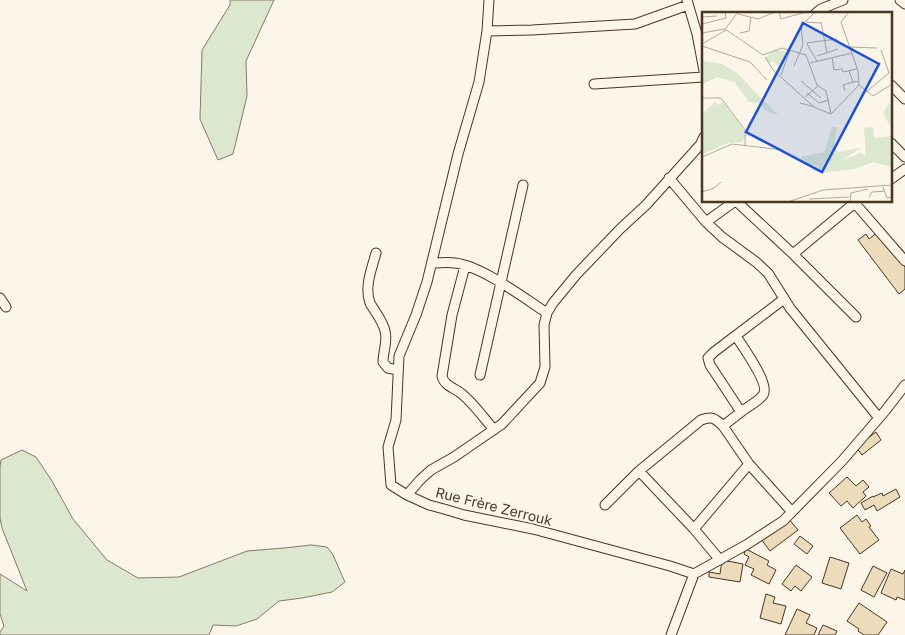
<svg xmlns="http://www.w3.org/2000/svg" width="905" height="635" viewBox="0 0 905 635" font-family="Inter,sans-serif">
	<style>
		.green { fill: #dce7d0; stroke: #887966 }
		.building { fill: #ecdcbc; stroke: #4a3520 }
		.lines { fill: none; stroke-linecap: round; stroke-linejoin: round }
		.street-casing { stroke: #4a3520; stroke-width: 11 }
		.street { stroke: #fbf6e9; stroke-width: 9 }
		.labels { text-anchor: middle; dominant-baseline: central; stroke-width: 4; stroke-linejoin: round; paint-order: stroke }
		.street-label { font-size: 14px; fill: #4a3520; stroke: #fbf6e9 }
		.inset-road { fill: none; stroke: #b4a999; stroke-width: 1 }
		.view { fill: #1d4ed8; fill-opacity: 0.15; stroke: #1d4ed8; stroke-width: 2.5 }
		.inset-edge { fill: none; stroke: #4a3520; stroke-width: 2.5 }
	</style>
	<rect width="100%" height="100%" fill="#fbf6e9"/>
	<!-- green -->
	<path class="green" d="M230,0H274L246,61L247,96L233,154L218,160L200,119L202,50L230,5Z
		M22,450L36,457L52,481L73,519L107,560L138,578L179,577L247,551L284,548L311,545L327,547L333,555L345,582L332,592L302,598L279,601L257,619L236,626L213,625L209,635H0V632L4,626L0,614V574L27,591L2,528L0,518V467L1,460Z"/>
	<!-- building -->
	<path class="building" d="M878,232L905,267V289L899,294L858,240L866,234L869,239Z
		M876,432L881,440L862,455L856,447Z
		M847,477L856,486L863,480L869,487L863,492L866,496L853,508L847,501L841,506L829,493Z
		M896,489L900,497L877,511L874,505L865,510L861,503L873,496V497L882,493L883,496Z
		M857,515L862,522L866,519L871,526L869,527L879,540L860,554L840,528Z
		M788,518L798,530L770,551L761,539Z
		M800,536L813,546L807,554L794,544Z
		M746,549L769,561L767,565L776,570L769,584L751,575L754,569L745,565L749,557L744,554Z
		M830,557L849,563L841,589L822,583Z
		M722,560L743,564L740,582L709,577V572L720,574Z
		M796,565L812,577L801,591L795,586L791,591L782,584Z
		M873,566L887,573L874,597L861,590Z
		M891,569L903,574L905,570V600L897,597L896,600L881,593Z
		M766,594L775,597L773,603L786,606L781,624L760,618Z
		M859,603L887,622L878,635H864L858,631L859,629L847,621Z
		M797,609L810,615L806,623L817,628L814,635H785Z
		M823,625L837,631L835,635H818Z"/>
	<g class="lines">
		<defs>
			<path id="street" d="M687,0L697,34L704,71
				M900,0L905,4
				M815,14L821,9L843,0
				M487,31L532,30L635,24L688,5
				M594,84L704,77
				M891,85L905,99
				M891,143L905,157
				M669,178L706,222L722,237L756,262L768,273L790,308L879,418
				M891,179L905,169
				M736,201L793,254L856,317
				M853,201L905,261
				M706,222L735,201
				M376,253C372,268 364,287 370,303C375,312 383,321 385,331C388,342 383,351 383,362L388,368L398,370
				M793,254L857,201
				M432,263C440,263 448,262 455,263C482,266 524,298 547,313
				M465,266L452,315L442,376C444,386 455,388 462,394C474,404 484,418 494,430
				M0,298L6,307
				M784,299L714,352L708,358L710,365L741,412L723,426L749,464L792,512
				M736,336C742,346 771,385 763,395C759,401 747,407 741,412
				M480,375L523,185
				M639,471L701,420C712,416 715,418 723,426
				M407,495L391,485L388,447L396,420L399,356L416,315L427,282L458,154L479,82L487,31L489,0
				M605,505L639,471L694,529
				M720,560L694,529L749,464
				M694,574L670,566L533,529L464,515L444,509L429,505L407,495L420,480L431,470L454,457L502,424L540,383L545,367L544,325L547,313L553,303L576,275L620,229L646,205L700,145L704,137
				M671,635L694,574L746,545L783,521L842,461L885,411L905,385"/>
		</defs>
		<!-- street casing -->
		<use href="#street" class="street-casing"/>
		<!-- street -->
		<use href="#street" class="street"/>
	</g>
	<g class="labels">
		<!-- street labels -->
		<g class="street-label">
			<text transform="translate(494 506) rotate(14)">Rue Frère Zerrouk</text>
		</g>
	</g>
	<!-- overview -->
	<g transform="translate(702 12)">
		<rect width="190" height="190" fill="#fbf6e9"/>
		<path d="M72,38L84,39L78,55L70,49L67,52L63,46ZM0,49L20,52L34,60L77,104L63,98L59,92L47,90L32,70L15,65L1,72ZM13,90L16,93L21,90L41,116L43,124L40,130L26,131L1,142L0,102ZM187,91L190,95V117L181,102ZM130,115H135L132,134L136,140L159,136L139,149L159,141L164,144L162,116L171,115L172,126L190,124V155L171,150L153,157L120,161L109,158L116,154L102,151L99,145L122,140Z" fill="#dce7d0"/>
		<path class="inset-road" d="M36,0L23,17L61,43L80,36L104,43L115,73L124,79L129,102L157,73M77,0L79,7L104,0M147,0L139,10L156,59L157,73L171,84L190,72M36,2L56,7L73,0M0,5L15,4M104,10L119,11M119,10L125,41M0,12L24,6L23,0M0,21L23,17M38,21L47,19L49,5M104,31L135,27M0,32L24,18M105,32L115,49M0,34L48,50L65,68M147,35L175,36M115,44L136,37M63,45L71,58L112,95L129,102M130,45L132,58L140,57L141,60L155,57M108,51L150,41M92,54L101,33L99,14L113,0M147,59L151,70L157,69M79,63L88,38M99,69L119,86M143,79L141,73L151,70M164,80L187,61L179,38M105,81L117,91L127,88M103,85L116,74M1,86H19L43,118V133M98,91L113,95M0,145L30,132L81,138M181,175L185,186L190,185M0,180L12,176L19,170M167,185L170,180L183,179M107,187L147,185M86,190L121,178L190,173M148,190L149,181L166,177"/>
		<path class="view" d="M101,11L177,52L120,160L44,120Z"/>
		<rect width="190" height="190" class="inset-edge"/>
	</g>
</svg>
